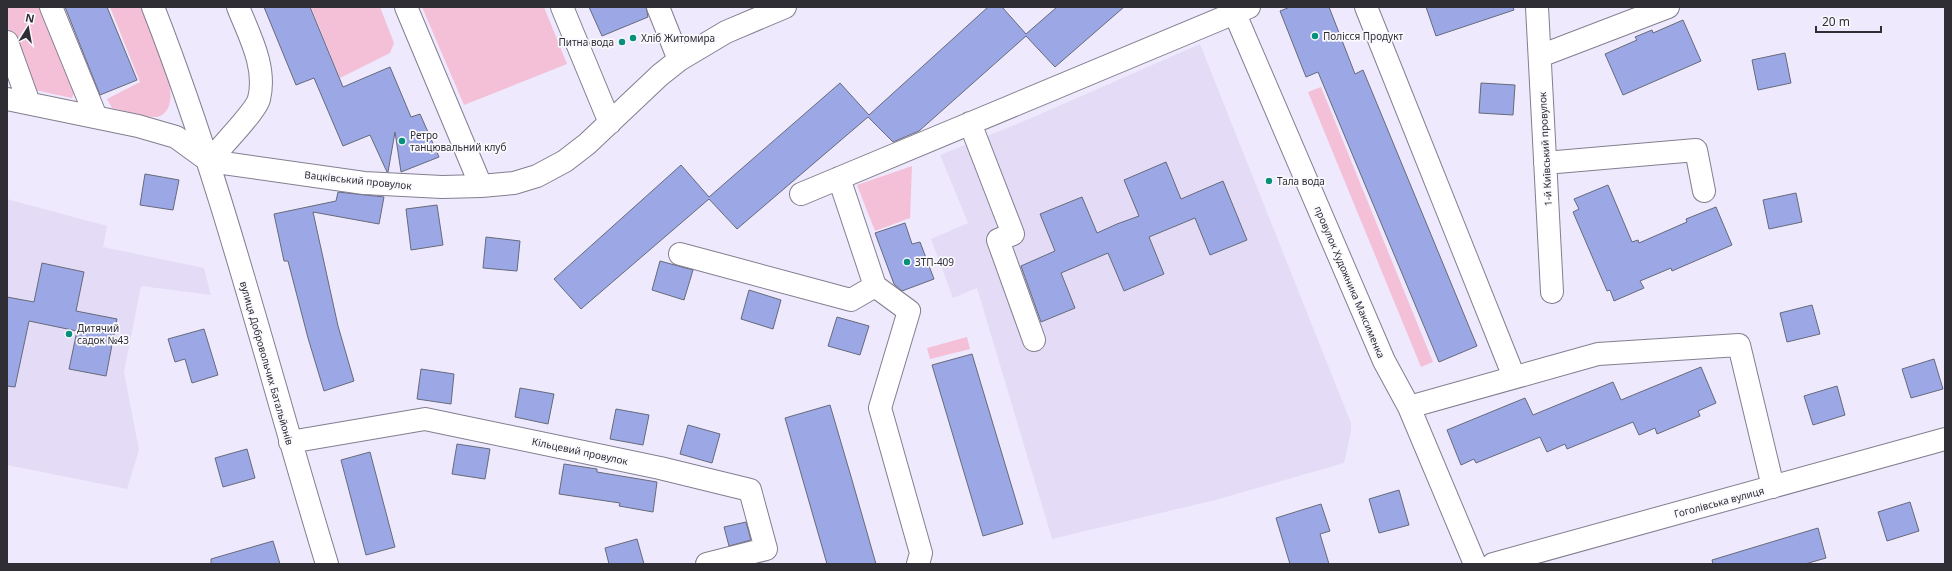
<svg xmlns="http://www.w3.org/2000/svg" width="1952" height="571" viewBox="0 0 1952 571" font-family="'Noto Sans',sans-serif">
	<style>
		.built { fill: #e4dcf6 }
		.green { fill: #f4c0d8 }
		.building { fill: #9ca8e5; stroke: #666a7a }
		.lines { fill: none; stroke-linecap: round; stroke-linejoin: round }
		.minor-casing { stroke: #837e8f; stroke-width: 24 }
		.minor { stroke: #fff; stroke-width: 22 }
		.poi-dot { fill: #06907a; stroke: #faf9fd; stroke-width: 1.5 }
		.labels { text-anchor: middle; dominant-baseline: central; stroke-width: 3.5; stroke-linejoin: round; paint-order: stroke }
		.poi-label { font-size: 10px; fill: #302e35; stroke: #faf9fd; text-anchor: start }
		.street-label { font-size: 10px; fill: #302e35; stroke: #faf9fd }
	</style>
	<rect width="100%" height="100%" fill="#eee9fc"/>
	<!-- built -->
	<path class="built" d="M1200,44L1351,423V432L1344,463L1215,500L1052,539L977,288L953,298L931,239L968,223L940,155L1029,119Z
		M7,199L107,226L103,247L204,268L211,295L141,286L124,372L139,450L127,489L7,465Z"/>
	<!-- green -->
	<path class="green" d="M7,7H43L75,90L72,98L30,89L7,26Z
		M110,7H141C150,27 189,102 160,116C151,120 123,110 112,108L107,99L140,82Z
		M311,7H380L394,43L390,53L340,78Z
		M422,7H544L567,64L464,105Z
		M1321,87L1433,362L1421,367L1308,92Z
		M912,166L910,218L875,231L857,185Z
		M967,337L970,349L930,359L927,348Z"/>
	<!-- building -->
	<path class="building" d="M65,7H107L137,80L100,95Z
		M264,7H310L343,87L390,67L411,117L420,114L439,157L401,172L395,132L388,172H387L370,135L343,146L314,78L296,85Z
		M589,7H646L648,17L602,36Z
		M988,7H1002L1026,34L1057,7H1124L1055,67L1026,36L919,131L893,142L868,117L737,229L709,199L581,309L554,279L681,165L709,197L840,83L869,115Z
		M1290,7H1329L1355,74L1363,70L1477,346L1439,362L1318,72L1306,77L1280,11Z
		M1426,7H1513L1514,10L1436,36Z
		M1683,20L1701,61L1623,95L1605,54L1637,40L1635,37L1652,30L1653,33Z
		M1785,53L1791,83L1758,90L1752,60Z
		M1481,83L1515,85L1513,115L1479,113Z
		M1166,162L1181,199L1223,181L1247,240L1210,255L1195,218L1149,237L1164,274L1124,291L1108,253L1061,273L1075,308L1041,322L1021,266L1055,251L1040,214L1082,197L1097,233L1117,224L1139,216L1124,180Z
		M145,174L179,180L173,210L140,205Z
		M1608,185L1632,242L1638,240L1639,243L1687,222L1686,219L1716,207L1732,245L1672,271L1671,268L1640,281L1644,288L1614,301L1610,290L1607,291L1573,212L1579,209L1574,199Z
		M338,192L384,197L379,224L313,212L338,326L354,381L324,391L308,338L288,261H284L274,214L336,201Z
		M1796,193L1802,222L1769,229L1763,200Z
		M437,205L443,245L411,250L406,209Z
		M905,223L912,244L920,242L934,279L902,291L894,284L875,233Z
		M486,237L520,241L517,271L483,268Z
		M660,261L693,270L684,300L652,290Z
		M42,263L84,272L76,311L117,319L106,376L69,369L77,331L29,321L15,387L7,386V297L34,302Z
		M749,290L781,300L773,329L741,319Z
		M1812,305L1820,334L1787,342L1780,313Z
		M837,317L869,326L860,355L828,346Z
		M204,329L218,375L192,383L185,359L175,362L168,339Z
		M972,354L1023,524L983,536L932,365Z
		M1934,359L1943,389L1911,398L1902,369Z
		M1701,367L1716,403L1698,411L1700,416L1657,434L1655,428L1639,435L1633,422L1567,449L1565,444L1547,452L1540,437L1476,463L1474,459L1461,465L1447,430L1525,398L1533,415L1613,382L1621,400Z
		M421,369L454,374L451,404L417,399Z
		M1837,386L1845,415L1813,425L1804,396Z
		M520,388L554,394L548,424L515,417Z
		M830,405L852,480L876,564H827L785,418Z
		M616,409L649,415L643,445L610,439Z
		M688,425L720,434L712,463L680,454Z
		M457,444L490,449L485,479L452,474Z
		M247,449L255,478L223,487L215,458Z
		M370,452L395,547L366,555L341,460Z
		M564,464L597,469V472L657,482L653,512L619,506L620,503L559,494Z
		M1399,490L1409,525L1379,533L1369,499Z
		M1910,502L1919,531L1887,541L1878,512Z
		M1321,504L1330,531L1320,534L1329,564H1290L1276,518Z
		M746,522L751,540L729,546L724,527Z
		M1818,528L1826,558L1805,564H1713L1712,560Z
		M637,539L644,564H609L605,548Z
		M273,541L280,564H211V559Z"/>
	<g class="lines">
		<defs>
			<path id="minor" d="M51,7L96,117
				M153,7C224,188 270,378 327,564
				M406,7L481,186
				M562,7L610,123
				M658,7L679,60
				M1232,7L1384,361L1409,407L1475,564
				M1366,7L1514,377
				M1537,7L1552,292
				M7,42L29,103
				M1540,56L1668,7
				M7,99L138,126L176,137L209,161L364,183L442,187L481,186L514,183L537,176L565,161L587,144L660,75L679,60L726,32L785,7
				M970,123L1013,234L998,240L1034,340
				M209,161C219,149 256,111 259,99C267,67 249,35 238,7
				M1545,163L1696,150L1704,191
				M839,178L875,286L909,311L880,408L921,553L918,564
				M801,194L1249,7
				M680,254L851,300L875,286
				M1409,407L1598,354L1739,345L1773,487
				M290,442L425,419L660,468L750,490L766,549L707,564
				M1493,564L1945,439"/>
		</defs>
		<!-- minor casing -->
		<use href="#minor" class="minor-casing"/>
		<!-- minor -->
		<use href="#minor" class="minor"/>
	</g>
	<!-- markers -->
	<g class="poi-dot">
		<circle cx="1315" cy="36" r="4"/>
		<circle cx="633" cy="38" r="4"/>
		<circle cx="622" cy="42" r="4"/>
		<circle cx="402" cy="141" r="4"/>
		<circle cx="1269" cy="181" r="4"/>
		<circle cx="907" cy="262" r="4"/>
		<circle cx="69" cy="334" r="4"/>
	</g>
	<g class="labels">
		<!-- poi labels -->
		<g class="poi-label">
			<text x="1323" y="36">Полісся Продукт</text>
			<text x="641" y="38">Хліб Житомира</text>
			<text x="614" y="42" text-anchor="end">Питна вода</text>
			<text x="410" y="135">Ретро<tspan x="410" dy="12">танцювальний клуб</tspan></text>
			<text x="1277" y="181">Тала вода</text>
			<text x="915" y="262">ЗТП-409</text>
			<text x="77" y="328">Дитячий<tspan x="77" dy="12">садок №43</tspan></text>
		</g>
		<!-- street labels -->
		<g class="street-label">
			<text transform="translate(1545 149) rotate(-93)">1-й Київський провулок</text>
			<text transform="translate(358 180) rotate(6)">Вацківський провулок</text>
			<text transform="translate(1350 282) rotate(67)">провулок Художника Максименка</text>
			<text transform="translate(267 363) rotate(74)">вулиця Добровольчих Батальйонів</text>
			<text transform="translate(580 451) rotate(12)">Кільцевий провулок</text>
			<text transform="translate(1719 502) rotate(-15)">Гоголівська вулиця</text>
		</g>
	</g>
	<!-- border -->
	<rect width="1952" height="571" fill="none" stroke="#302e35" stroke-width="16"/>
	<!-- north arrow -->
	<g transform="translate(28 28) rotate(11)" stroke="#faf9fd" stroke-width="3" paint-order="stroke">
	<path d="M0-3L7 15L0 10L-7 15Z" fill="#302e35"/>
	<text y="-6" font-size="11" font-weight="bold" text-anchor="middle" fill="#302e35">N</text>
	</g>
	<!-- scale -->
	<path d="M1816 26v6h65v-6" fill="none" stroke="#302e35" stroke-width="2"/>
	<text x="1822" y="26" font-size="12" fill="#302e35" stroke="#faf9fd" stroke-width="3" paint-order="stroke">20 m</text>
</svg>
